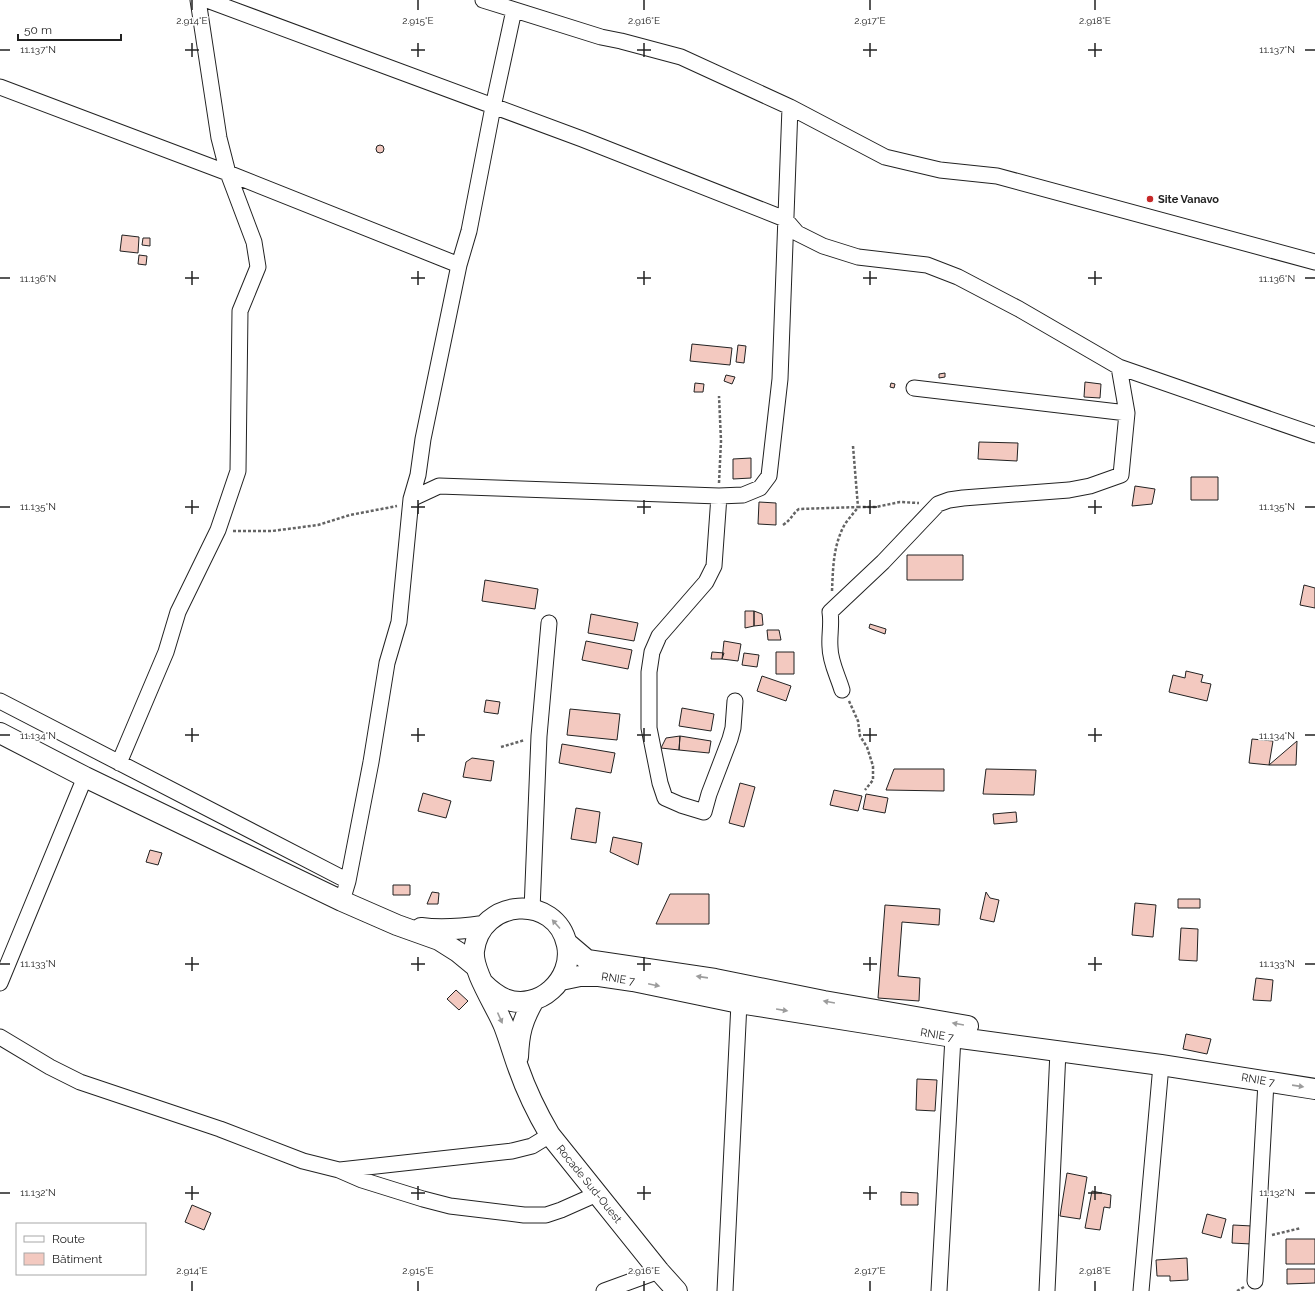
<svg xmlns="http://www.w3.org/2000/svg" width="1315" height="1291" viewBox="0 0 1315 1291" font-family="Raleway,sans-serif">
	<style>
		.building { fill: #f3c9c0; stroke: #222 }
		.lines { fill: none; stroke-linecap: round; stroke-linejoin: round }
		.minor-casing { stroke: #222; stroke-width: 17 }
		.major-casing { stroke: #222; stroke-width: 22 }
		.path { stroke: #646464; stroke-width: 2.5; stroke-dasharray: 3 2; stroke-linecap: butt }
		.minor { stroke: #fff; stroke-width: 15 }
		.major { stroke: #fff; stroke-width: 20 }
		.oneway { fill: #9c9c9c }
		.ticks { fill: none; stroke: #222; stroke-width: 1.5 }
		.poi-dot { fill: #c62828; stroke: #fff; stroke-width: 1.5 }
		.labels { text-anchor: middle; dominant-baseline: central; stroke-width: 3; stroke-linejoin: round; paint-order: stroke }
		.poi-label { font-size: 11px; font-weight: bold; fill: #222; stroke: #fff; text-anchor: start }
		.street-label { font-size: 11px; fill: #222; stroke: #fff }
		.ticks-label { font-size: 10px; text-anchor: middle; fill: #222; stroke: #fff; stroke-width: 3; stroke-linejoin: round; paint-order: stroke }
	</style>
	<rect width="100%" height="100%" fill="#fff"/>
	<!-- building -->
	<path class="building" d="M376 149a4 4 0 1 1 8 0a4 4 0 1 1-8 0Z
		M122,235L139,237L138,253L120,251Z
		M143,238H150V246L142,245Z
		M139,255L147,256L146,265L138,264Z
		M692,344L732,348L730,365L690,361Z
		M738,345L746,346L744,363L736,362Z
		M945,373V377L939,378V374Z
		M726,375L735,377L732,384L724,381Z
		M1085,382L1101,384L1100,398L1084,397Z
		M695,383L704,384L703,392H694Z
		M891,383L895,384L894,388L890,387Z
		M979,442L1018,443L1017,461L978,459Z
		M751,458V478L733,479V459Z
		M1191,477H1218V500H1191Z
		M1135,486L1155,489L1152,504L1132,506Z
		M759,502L776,503V525L758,524Z
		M907,555H963V580H907Z
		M485,580L538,589L535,609L482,601Z
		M1304,585L1315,588V608L1300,605Z
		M745,611H754V626L745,628Z
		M754,611L762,614L763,625L754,626Z
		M591,614L638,623L634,641L588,633Z
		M870,624L886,629L885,634L869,628Z
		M767,630H779L781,640H768Z
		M586,641L632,650L628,669L582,660Z
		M724,641L741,644L738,661L722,659Z
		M712,652L724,653L722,659H711Z
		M776,652H794V674H776Z
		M744,653L759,655L757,667L742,665Z
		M1186,671L1203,675L1201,682L1211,684L1207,701L1169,692L1173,675L1185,678Z
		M762,676L791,686L786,701L757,691Z
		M486,700L500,702L498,714L484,712Z
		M682,708L714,714L711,731L679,726Z
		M570,709L620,714L617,740L567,735Z
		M680,736L711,741L709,753L679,750Z
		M680,736L679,750L661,748L666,738Z
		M1252,739L1273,741L1269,765L1249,763Z
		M1297,741L1296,765H1269Z
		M562,744L615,753L611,773L559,763Z
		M472,758L494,761L491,781L463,777L466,762Z
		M894,769H944V791L886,790Z
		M986,769L1036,770L1034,795L983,794Z
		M740,783L755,787L744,827L729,823Z
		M834,790L862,796L858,811L830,805Z
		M423,793L451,801L446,818L418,811Z
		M866,794L888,798L885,813L863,809Z
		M576,808L600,812L596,843L571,839Z
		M1016,812L1017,822L994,824L993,814Z
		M613,837L642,843L638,865L610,852Z
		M150,850L162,853L158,865L146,862Z
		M393,885H410V895H393Z
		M432,892L439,893L438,904H427Z
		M986,892L990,898L999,900L994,922L980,919Z
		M670,894H709V924H656Z
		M1178,899H1200V908H1178Z
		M1135,903L1156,905L1153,937L1132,935Z
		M885,905L940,909L939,925L902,922L898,976L920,978L919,1001L878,998Z
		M1181,928L1198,929L1197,961L1179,960Z
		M1256,978L1273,980L1271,1001L1253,1000Z
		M456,990L468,1001L459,1010L447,999Z
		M1186,1034L1211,1039L1207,1054L1183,1049Z
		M917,1079L937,1080L935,1111L916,1110Z
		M1067,1173L1087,1177L1080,1219L1060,1216Z
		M1092,1191L1111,1195L1110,1208L1104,1207L1100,1230L1085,1228Z
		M901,1192L918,1193V1205H901Z
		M192,1205L211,1213L204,1230L185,1222Z
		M1207,1214L1226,1219L1221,1238L1202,1233Z
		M1233,1225L1252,1226L1251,1244L1232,1243Z
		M1286,1239H1315V1264H1286Z
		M1187,1258L1188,1280L1170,1281V1276H1157L1156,1260Z
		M1287,1269H1315V1283L1287,1284Z"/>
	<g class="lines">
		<defs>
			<path id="minor" d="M207,0L582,139L785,219L797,233L823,246L858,257L927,265L958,277L1019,309L1119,367L1315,435
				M483,0L601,37L621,41L681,57L790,107L885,157L940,170L997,176L1315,262
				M0,87L228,173L459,265
				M914,388L1127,413
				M719,496L714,566L706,582L659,636L652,652L649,672V728L660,783L665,798L681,805L704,812L709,794L730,739L733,728L735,701
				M411,499L439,486L719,496L743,495L760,488L769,476L780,379L790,107
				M842,690C838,676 830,662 830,647C829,635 832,624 830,612L883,562L938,504L949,500L963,498L1069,490L1090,486L1121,475L1127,413L1119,367
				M0,701L348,881
				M119,763L166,652L178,612L218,530L238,471L240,311L258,267L254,242L228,173L219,138L198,0
				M342,901L348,881L371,762L387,663L399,622L411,499L418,475L423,439L459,265L469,231L493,107L514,10
				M532,910L539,736L549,623
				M0,983L85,777
				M0,1037L50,1067L80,1082L220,1129L303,1161L339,1170L362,1180L423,1199L450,1206L524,1215H546L561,1210L597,1194
				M340,1170L512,1151L532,1146L550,1135
				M1255,1281L1266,1082
				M604,1291L659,1271
				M725,1291L739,1003
				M939,1291L953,1037
				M1047,1291L1058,1051
				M1141,1291L1161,1065"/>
			<path id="major" d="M0,733L85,777L342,901L397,925L439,940L458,952L475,966
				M421,928C442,931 462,929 483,926
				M567,943L587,960L715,979L824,1001L968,1026
				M561,980L580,976H599L633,981L739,1003L953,1037L1161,1065L1315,1089
				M483,983C490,990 496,995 505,999C539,1012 574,979 567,945C556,893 480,898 474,951C472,971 496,1006 504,1026C509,1039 513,1053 518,1067C526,1090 537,1113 550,1135L659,1271L677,1291
				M518,1057C519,1033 522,1021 534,1000"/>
		</defs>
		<!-- minor casing -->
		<use href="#minor" class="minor-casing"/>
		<!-- major casing -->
		<use href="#major" class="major-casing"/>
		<!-- path -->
		<path class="path" d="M719,483L721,441L719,396
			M783,525C792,519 793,513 799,509L858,507L853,446
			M233,531H272L318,525L350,515L397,506
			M832,591C833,569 833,545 845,524C849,518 854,513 858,507H876L900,502L919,503
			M849,701L858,721L860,736L867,747L873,766V780L865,790
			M501,747L525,740
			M1272,1235L1301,1228
			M1237,1291L1244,1287"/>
		<!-- minor -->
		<use href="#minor" class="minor"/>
		<!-- major -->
		<use href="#major" class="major"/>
	</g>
	<!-- one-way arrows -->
	<defs><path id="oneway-solid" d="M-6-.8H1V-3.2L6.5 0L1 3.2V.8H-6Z"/></defs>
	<g class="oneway">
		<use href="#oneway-solid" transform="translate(556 924) rotate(-132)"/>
		<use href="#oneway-solid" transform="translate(702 977) rotate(-172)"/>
		<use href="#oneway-solid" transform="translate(654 985) rotate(12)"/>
		<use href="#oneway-solid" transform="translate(829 1002) rotate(-170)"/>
		<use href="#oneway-solid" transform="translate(782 1010) rotate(9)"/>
		<use href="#oneway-solid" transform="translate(500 1018) rotate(66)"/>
		<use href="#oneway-solid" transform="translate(958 1024) rotate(-170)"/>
		<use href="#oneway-solid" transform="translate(1298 1086) rotate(8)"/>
	</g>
	<!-- ticks -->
	<path class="ticks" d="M192,0V10M418,0V10M644,0V10M870,0V10M1095,0V10M192,43V57M418,43V57M644,43V57M870,43V57M1095,43V57M0,50H10M185,50H199M411,50H425M637,50H651M863,50H877M1088,50H1102M1305,50H1315M192,271V285M418,271V285M644,271V285M870,271V285M1095,271V285M0,278H10M185,278H199M411,278H425M637,278H651M863,278H877M1088,278H1102M1305,278H1315M192,500V514M418,500V514M644,500V514M870,500V514M1095,500V514M0,507H10M185,507H199M411,507H425M637,507H651M863,507H877M1088,507H1102M1305,507H1315M192,728V742M418,728V742M644,728V742M870,728V742M1095,728V742M0,735H10M185,735H199M411,735H425M637,735H651M863,735H877M1088,735H1102M1305,735H1315M192,957V971M418,957V971M644,957V971M870,957V971M1095,957V971M0,964H10M185,964H199M411,964H425M637,964H651M863,964H877M1088,964H1102M1305,964H1315M192,1186V1200M418,1186V1200M644,1186V1200M870,1186V1200M1095,1186V1200M0,1193H10M185,1193H199M411,1193H425M637,1193H651M863,1193H877M1088,1193H1102M1305,1193H1315M192,1281V1291M418,1281V1291M644,1281V1291M870,1281V1291M1095,1281V1291"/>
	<!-- markers -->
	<circle class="poi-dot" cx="1150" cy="199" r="4"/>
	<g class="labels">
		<!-- poi labels -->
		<g class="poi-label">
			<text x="1158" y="199">Site Vanavo</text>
		</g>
		<!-- street labels -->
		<g class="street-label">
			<text transform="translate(618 979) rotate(8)">RNIE 7</text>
			<text transform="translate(937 1035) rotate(9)">RNIE 7</text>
			<text transform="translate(1258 1080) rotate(9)">RNIE 7</text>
			<text transform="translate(589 1184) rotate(51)">Rocade Sud-Ouest</text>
		</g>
	</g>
	<g class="ticks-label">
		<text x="192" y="24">2.914°E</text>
		<text x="418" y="24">2.915°E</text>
		<text x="644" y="24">2.916°E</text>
		<text x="870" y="24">2.917°E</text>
		<text x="1095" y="24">2.918°E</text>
		<text x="38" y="53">11.137°N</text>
		<text x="1277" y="53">11.137°N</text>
		<text x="38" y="282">11.136°N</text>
		<text x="1277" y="282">11.136°N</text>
		<text x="38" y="510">11.135°N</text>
		<text x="1277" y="510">11.135°N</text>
		<text x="38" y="739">11.134°N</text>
		<text x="1277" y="739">11.134°N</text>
		<text x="38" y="967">11.133°N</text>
		<text x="1277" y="967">11.133°N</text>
		<text x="38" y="1196">11.132°N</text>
		<text x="1277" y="1196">11.132°N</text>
		<text x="192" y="1274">2.914°E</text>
		<text x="418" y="1274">2.915°E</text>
		<text x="644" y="1274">2.916°E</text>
		<text x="870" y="1274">2.917°E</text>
		<text x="1095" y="1274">2.918°E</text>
	</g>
	<!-- legend -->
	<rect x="16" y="1223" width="130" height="52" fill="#ffffff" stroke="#a7a7a7"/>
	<rect x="24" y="1236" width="20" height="6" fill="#ffffff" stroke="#a7a7a7"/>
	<text x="52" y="1243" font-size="12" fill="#222222">Route</text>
	<rect x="24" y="1253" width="20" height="12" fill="#f3c9c0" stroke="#a7a7a7"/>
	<text x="52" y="1263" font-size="12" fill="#222222">Bâtiment</text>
	<!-- scale -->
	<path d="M18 34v6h103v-6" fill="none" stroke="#222222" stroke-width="2"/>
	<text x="24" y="34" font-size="12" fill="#222222" stroke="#ffffff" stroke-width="3" paint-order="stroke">50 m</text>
</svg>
